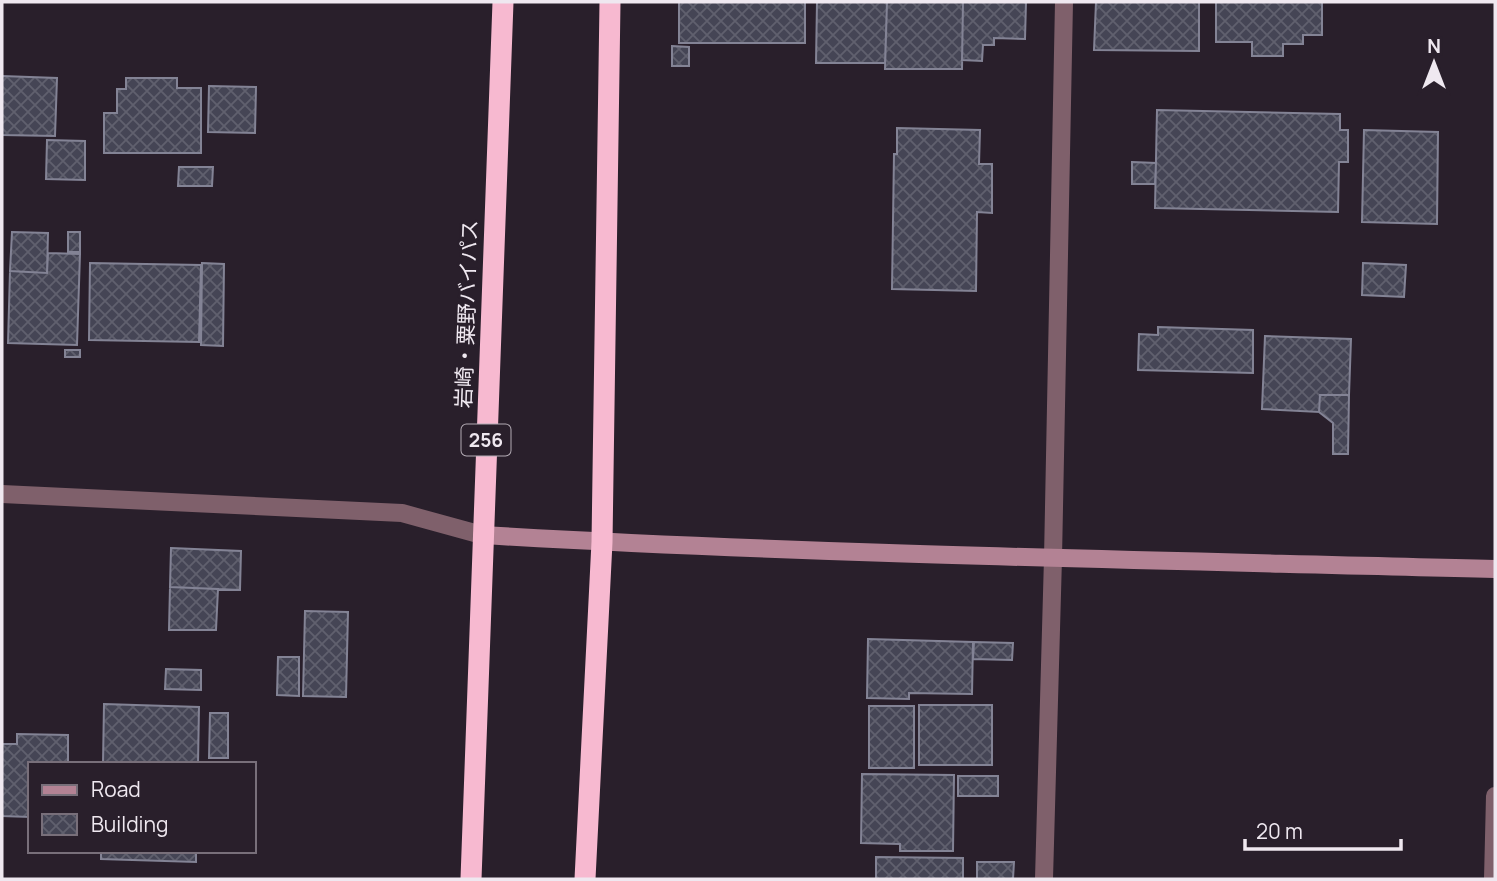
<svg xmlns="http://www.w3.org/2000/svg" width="1497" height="881" viewBox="0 0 1497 881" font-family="Manrope,'Noto Sans JP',sans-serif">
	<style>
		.building { fill: url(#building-cross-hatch); stroke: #838395; stroke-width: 2 }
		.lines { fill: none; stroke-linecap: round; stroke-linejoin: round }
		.street { stroke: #7f606b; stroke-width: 18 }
		.secondary { stroke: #b38294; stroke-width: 18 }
		.highway { stroke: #f7b9d0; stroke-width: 21 }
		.labels { text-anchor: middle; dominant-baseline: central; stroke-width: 5; stroke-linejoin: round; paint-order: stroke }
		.shield { fill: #291f2b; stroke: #b4acb5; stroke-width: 2 }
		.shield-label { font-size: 19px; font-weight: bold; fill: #efe8f0 }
		.street-label { font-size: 21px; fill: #efe8f0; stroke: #291f2b }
	</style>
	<defs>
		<pattern id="building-cross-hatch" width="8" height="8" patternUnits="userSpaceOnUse" patternTransform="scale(1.75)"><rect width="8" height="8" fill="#454555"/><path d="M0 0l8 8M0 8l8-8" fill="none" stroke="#60606e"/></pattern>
	</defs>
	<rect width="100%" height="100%" fill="#291f2b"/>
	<!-- building -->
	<path class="building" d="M679,2H805V43H679Z
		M817,2H887L885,63H816Z
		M887,2H963L962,69H885Z
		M963,2H1026L1025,39L994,38V45H983L982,61L962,60Z
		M1096,2H1199V51L1094,50Z
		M1216,2H1350H1322V35H1303V44H1283V56H1252V42H1216Z
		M672,46L689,47V66H672Z
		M2,76L57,78L55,136L2,135Z
		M126,78H177V88H201V153H104V113H117V89H126Z
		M209,86L256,87L255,133L208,132Z
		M1157,110L1340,114V130H1348V162H1339L1338,212L1155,208Z
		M897,128L980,130L979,164H992V213L977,212L976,291L892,289L894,154H897Z
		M1364,130L1438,132L1437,224L1362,222Z
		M47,140L85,141V180L46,179Z
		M1132,162L1156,163L1155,184H1132Z
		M179,167H213L212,186H178Z
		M12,232L48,233L47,273L10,271Z
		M68,232H80V252H68Z
		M48,253L80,254L77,345L8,343L10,271L47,273Z
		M90,263L201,265L199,342L89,340Z
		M202,263L224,264L223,346L201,345Z
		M1363,263L1406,265L1404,297L1362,295Z
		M1158,327L1253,330V373L1138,370L1139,334L1158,335Z
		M1265,336L1351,339L1349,395H1320L1319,412L1262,409Z
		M65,350H80V357H65Z
		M1320,395H1349L1348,454H1333V423L1319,412Z
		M171,548L241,551L240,590L170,587Z
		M170,587L218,589L216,630H169Z
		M305,611L348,612L346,697L303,696Z
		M868,639L973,642L972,694L909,693V699L867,698Z
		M974,642L1013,643L1012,660L973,659Z
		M278,657H299V696L277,695Z
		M166,669L201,670V690L165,689Z
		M104,704L199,707L198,764H103Z
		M919,705H992V765H919Z
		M869,706H914V768H869Z
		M210,713H228V758H209Z
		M17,734L68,735V764H30V817L2,816V744H17Z
		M862,774L954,775L953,851H900V844L861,843Z
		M958,776H998V796H958Z
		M101,851H196V862L101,859Z
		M876,857L963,858V879H876Z
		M977,862H1014L1013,879H977Z"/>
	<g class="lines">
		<!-- street -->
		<path class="street" d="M2,494L402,513L482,535
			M1044,879L1053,558L1064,2
			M1493,879L1495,796"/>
		<!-- secondary -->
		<path class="secondary" d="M482,535C820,555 1158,560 1495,569"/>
		<!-- highway -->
		<path class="highway" d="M471,879L503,2
			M585,879L602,542L610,2"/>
	</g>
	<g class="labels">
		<!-- shield labels -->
		<rect class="shield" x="461.5" y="424.5" width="49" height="31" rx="5"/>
		<g class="shield-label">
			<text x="486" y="440">256</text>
		</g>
		<!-- street labels -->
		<g class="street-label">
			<text transform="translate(466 314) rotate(-88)">岩崎・粟野バイパス</text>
		</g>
	</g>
	<!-- border -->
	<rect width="1497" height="881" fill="none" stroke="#efe8f0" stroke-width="7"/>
	<!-- legend -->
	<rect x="28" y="762" width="228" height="91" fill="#291f2b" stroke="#786f7a" stroke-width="2"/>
	<rect x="42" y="785" width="35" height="10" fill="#b38294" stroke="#786f7a" stroke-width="2"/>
	<text x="91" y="797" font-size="21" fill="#efe8f0">Road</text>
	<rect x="42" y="814" width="35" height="21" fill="url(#building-cross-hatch)" stroke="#786f7a" stroke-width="2"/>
	<text x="91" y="832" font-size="21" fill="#efe8f0">Building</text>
	<!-- north arrow -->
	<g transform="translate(1434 63)" stroke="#291f2b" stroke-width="5" paint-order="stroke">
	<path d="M0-5L12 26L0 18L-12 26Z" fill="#efe8f0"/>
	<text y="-10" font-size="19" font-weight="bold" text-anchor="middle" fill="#efe8f0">N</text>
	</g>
	<!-- scale -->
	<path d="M1245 839v10h156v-10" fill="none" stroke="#efe8f0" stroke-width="3.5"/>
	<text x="1256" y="839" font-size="21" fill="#efe8f0" stroke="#291f2b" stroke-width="5" paint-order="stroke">20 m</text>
</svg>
